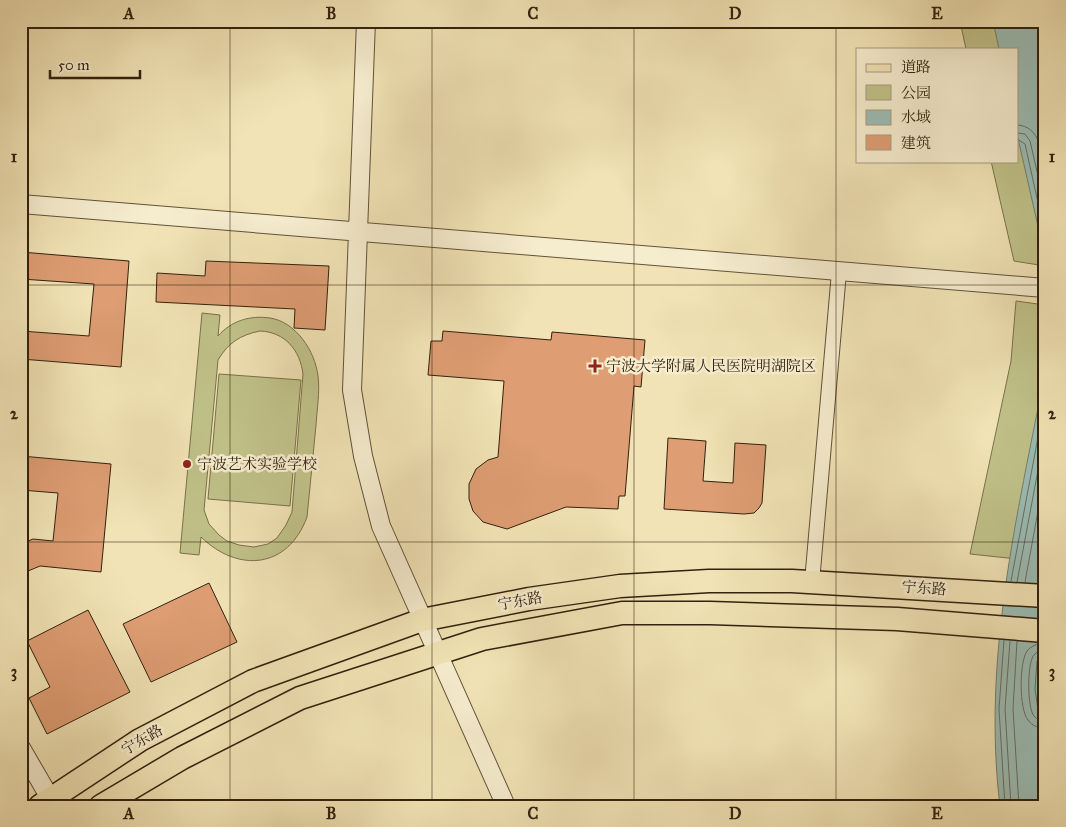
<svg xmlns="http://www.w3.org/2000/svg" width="1066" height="827" viewBox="0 0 1066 827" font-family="'IM FELL Great Primer','Noto Serif SC',serif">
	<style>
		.green { fill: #c0c289; stroke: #79724c; fill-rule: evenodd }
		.water { fill: #9cbdb5; stroke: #727f72 }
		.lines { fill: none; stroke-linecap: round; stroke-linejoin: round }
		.shore { stroke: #676f62; stroke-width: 1 }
		.building { fill: #de9d73; stroke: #32210e }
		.minor-casing { stroke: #625238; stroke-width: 16 }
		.tertiary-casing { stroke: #625238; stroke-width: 20 }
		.primary-casing { stroke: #32210e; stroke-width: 25 }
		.minor { stroke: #f6edcf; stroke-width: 14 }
		.tertiary { stroke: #f6edcf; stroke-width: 18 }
		.primary { stroke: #f1e3b5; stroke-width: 22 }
		.grid { fill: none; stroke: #32210e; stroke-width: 1; stroke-opacity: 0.55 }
		.poi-dot { fill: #8f2418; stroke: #f6edcf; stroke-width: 2 }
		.labels { text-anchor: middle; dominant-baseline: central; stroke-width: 5; stroke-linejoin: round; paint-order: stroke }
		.poi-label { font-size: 15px; fill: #32210e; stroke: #f6edcf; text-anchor: start }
		.street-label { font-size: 15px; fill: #32210e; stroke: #f6edcf }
		.neatline { fill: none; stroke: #32210e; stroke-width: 2 }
		.grid-label { font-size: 16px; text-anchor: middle; font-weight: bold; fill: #32210e }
	</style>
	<rect width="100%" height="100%" fill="#f1e3b5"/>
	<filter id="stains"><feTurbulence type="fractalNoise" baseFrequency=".004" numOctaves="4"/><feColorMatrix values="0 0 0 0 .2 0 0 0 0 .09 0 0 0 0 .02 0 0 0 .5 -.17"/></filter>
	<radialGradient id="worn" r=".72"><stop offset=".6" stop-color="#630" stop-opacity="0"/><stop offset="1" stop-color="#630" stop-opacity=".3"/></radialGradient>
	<!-- green -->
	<path class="green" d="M960,21H1045V266L1014,261L991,161H1017V49H966Z
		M1016,301L1045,305V562L970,554L1011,361Z
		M202,313L220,315L218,336C231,321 250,315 270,318C296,322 315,351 318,376C320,392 317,409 316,425C313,456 310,487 307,517C288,569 238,573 201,537L199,555L180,553ZM260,331C285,332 300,350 303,374L292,512L286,525L277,538L268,544L254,547L239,545L227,541L219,535L209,524L204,510L218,360C228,343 240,335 260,331Z
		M219,374L301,380L290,506L208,499Z"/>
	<!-- water -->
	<path class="water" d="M993,21H1045V257L1017,134V49H999Z
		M1045,373V654C1038,677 1042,700 1044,724C1045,751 1045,778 1045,806H1000C982,660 1017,516 1045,373Z"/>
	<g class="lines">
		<!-- shore -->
		<path class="shore" d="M1017,125C1041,126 1041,153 1045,171
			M1017,133L1025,134L1030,141L1045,206
			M1017,139L1025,144L1045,234
			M1011,581L1045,400
			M1017,582L1045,433
			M1025,582L1045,473
			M1004,640L999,709L1005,806
			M1010,641L1005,709L1011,806
			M1017,641L1013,709L1019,806
			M1040,643C1035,645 1030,647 1027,651C1019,663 1019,709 1028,720C1032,726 1038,728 1045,728
			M1045,650C1041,651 1037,651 1034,655C1027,662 1027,708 1034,716C1037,720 1041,720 1045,720
			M1045,657L1037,661L1035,689L1038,710L1045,714"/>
	</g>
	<!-- building -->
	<path class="building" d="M21,252L129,261L121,367L21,359V331L89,336L94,284L21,279Z
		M206,261L329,266L325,330L294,328L295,309L156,302L157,273L205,276Z
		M443,331L551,340L552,332L645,340L641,387L634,386L625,496H619L618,509L566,507L507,529L483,522L473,511L469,499V484L476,469L488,460L498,457L504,381L428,375L431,341H442Z
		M668,438L706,441L703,481L733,483L735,443L766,445L762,503L759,508L754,513L744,514L664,509Z
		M21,456L111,464L101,572L40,566L21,574V544L33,539L53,541L58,493L21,490Z
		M209,583L237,642L151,682L123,624Z
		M88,610L130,692L47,734L29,698L50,687L27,641Z"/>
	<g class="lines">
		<defs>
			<path id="minor" d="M812,582L839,272"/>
			<path id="tertiary" d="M366,21L352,390L363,456L381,526L506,806
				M21,204L1045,288
				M21,748L50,798"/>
			<path id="primary" d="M40,806L140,740L253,681L422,620L529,599L620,586L709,581H792L1045,596
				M101,806L182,758L300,698L482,639L622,613H710L897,619L1045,631"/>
		</defs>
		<!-- minor casing -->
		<use href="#minor" class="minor-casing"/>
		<!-- tertiary casing -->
		<use href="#tertiary" class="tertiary-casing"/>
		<!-- primary casing -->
		<use href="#primary" class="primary-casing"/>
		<!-- minor -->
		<use href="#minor" class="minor"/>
		<!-- tertiary -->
		<use href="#tertiary" class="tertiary"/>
		<!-- primary -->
		<use href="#primary" class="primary"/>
	</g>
	<!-- grid -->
	<path class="grid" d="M230,21V806M432,21V806M634,21V806M836,21V806M21,285H1045M21,542H1045"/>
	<!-- markers -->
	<g class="poi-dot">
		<path d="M592.5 358.5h5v5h5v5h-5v5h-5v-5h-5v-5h5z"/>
		<circle cx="187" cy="464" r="5"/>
	</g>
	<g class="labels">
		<!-- poi labels -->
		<g class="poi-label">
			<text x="606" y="366">宁波大学附属人民医院明湖院区</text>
			<text x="197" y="464">宁波艺术实验学校</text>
		</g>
		<!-- street labels -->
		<g class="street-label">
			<text transform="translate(924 588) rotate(4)">宁东路</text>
			<text transform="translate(520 601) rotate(-10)">宁东路</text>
			<text transform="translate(142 740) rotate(-30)">宁东路</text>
		</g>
	</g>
	<!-- margin -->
	<rect width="1066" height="827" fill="none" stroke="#f1e3b5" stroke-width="55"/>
	<!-- legend -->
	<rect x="856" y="48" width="162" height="115" fill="#f6edcf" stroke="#a89b82"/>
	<rect x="866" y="64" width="25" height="8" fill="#f1e3b5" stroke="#a89b82"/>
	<text x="901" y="72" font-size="15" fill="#32210e">道路</text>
	<rect x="866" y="85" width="25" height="15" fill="#c0c289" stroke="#a89b82"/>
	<text x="901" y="98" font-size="15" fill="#32210e">公园</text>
	<rect x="866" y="110" width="25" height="15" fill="#9cbdb5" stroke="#a89b82"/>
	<text x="901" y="122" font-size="15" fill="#32210e">水域</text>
	<rect x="866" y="135" width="25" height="15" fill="#de9d73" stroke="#a89b82"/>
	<text x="901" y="148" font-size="15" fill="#32210e">建筑</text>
	<!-- scale -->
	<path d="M50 70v8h90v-8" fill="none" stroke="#32210e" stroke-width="2.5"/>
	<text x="58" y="70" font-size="15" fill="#32210e" stroke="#f6edcf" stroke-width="4" paint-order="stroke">50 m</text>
	<rect x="28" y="28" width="1010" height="772" class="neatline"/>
	<g class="grid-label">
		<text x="129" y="19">A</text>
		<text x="331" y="19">B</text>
		<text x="533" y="19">C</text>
		<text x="735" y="19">D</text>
		<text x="937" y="19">E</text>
		<text x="14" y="162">1</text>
		<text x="1052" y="162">1</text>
		<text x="14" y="419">2</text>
		<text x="1052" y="419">2</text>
		<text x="14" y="677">3</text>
		<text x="1052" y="677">3</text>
		<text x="129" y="819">A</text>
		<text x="331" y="819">B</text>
		<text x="533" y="819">C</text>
		<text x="735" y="819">D</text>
		<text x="937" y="819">E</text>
	</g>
	<rect width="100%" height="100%" filter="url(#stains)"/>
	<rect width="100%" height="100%" fill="url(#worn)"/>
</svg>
